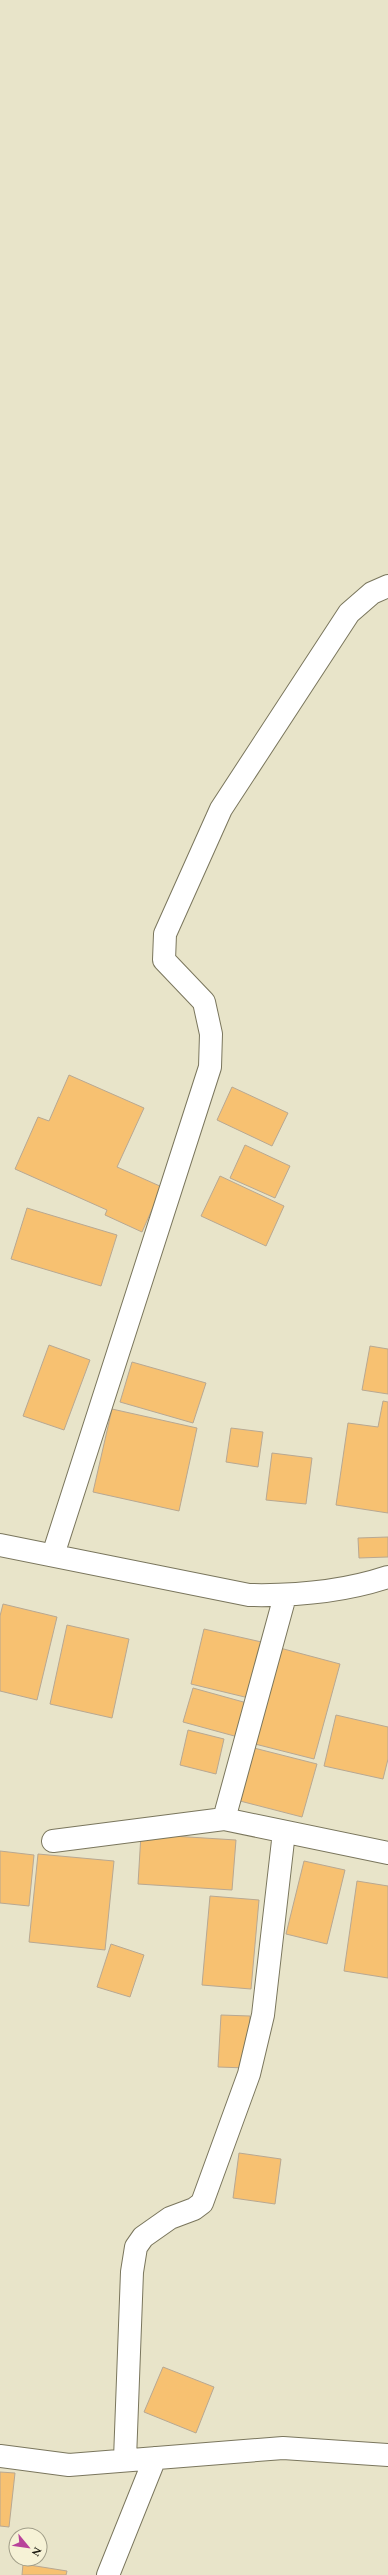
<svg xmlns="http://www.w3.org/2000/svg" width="388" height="2575" viewBox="0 0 388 2575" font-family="Spectral,serif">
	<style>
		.building { fill: #f7c171; stroke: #b8a892 }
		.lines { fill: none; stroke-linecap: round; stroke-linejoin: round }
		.minor-casing { stroke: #7a765d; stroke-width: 24 }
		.minor { stroke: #fff; stroke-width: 22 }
	</style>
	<rect width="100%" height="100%" fill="#e8e4c9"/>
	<!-- building -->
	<path class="building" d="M69,1075L144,1108L117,1167L162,1187L142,1232L105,1215L107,1210L15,1169L38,1117L49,1121Z
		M232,1087L288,1113L272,1146L217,1120Z
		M245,1145L290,1166L275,1198L230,1178Z
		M220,1176L284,1206L266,1246L201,1216Z
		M27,1208L117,1235L101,1286L11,1259Z
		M49,1345L90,1360L64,1430L23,1416Z
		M370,1346L388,1349V1394L362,1390Z
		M132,1362L206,1383L193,1423L120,1402Z
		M383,1401L388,1402V1513L336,1505L348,1423L378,1427Z
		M112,1409L197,1428L179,1511L93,1492Z
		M231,1428L263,1432L258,1467L226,1462Z
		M272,1453L312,1458L306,1504L266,1500Z
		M388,1537V1557L359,1558L358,1538Z
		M3,1604L57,1617L37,1700L0,1691V1616Z
		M67,1625L129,1639L112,1718L50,1704Z
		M204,1629L266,1643L253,1699L191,1684Z
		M280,1648L340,1664L314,1759L255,1744Z
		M193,1688L247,1703L238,1737L183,1722Z
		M336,1715L388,1727V1759L383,1779L324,1766Z
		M188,1730L224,1739L216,1774L180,1765Z
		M254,1748L317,1764L302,1817L240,1801Z
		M141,1834L236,1840L232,1890L138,1884Z
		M0,1851L34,1855L29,1906L0,1903Z
		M38,1854L114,1861L105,1950L29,1942Z
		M304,1861L345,1870L327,1944L286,1934Z
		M357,1881L388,1886V1978L344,1971Z
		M210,1896L259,1900L251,1989L202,1985Z
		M111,1944L144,1955L130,1997L97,1987Z
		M221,2015L250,2016L247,2068L218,2067Z
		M239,2153L281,2159L275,2204L233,2198Z
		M163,2367L214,2387L196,2433L144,2412Z
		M0,2472L15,2473L9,2527L0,2526Z
		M23,2564L67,2571L66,2575H22Z"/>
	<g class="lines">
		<defs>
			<path id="minor" d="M0,1545L249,1595C296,1596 343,1592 388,1577
				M53,1555L210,1067L211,1034L204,1002L164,960L165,934L221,809L349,613L372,593L388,586
				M224,1819L388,1853
				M53,1841L224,1819L285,1596
				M0,2456L69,2465L283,2448L388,2455
				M125,2459L132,2272L136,2247L143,2237L170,2218L194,2209L202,2203L249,2074L263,2015L284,1832
				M108,2575L155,2458"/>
		</defs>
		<!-- minor casing -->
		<use href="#minor" class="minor-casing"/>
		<!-- minor -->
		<use href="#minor" class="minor"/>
	</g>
	<!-- north arrow -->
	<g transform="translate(28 2547) rotate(119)"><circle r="19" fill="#f6f2d6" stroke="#a09d88"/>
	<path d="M0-3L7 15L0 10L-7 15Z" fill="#b8439a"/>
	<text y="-6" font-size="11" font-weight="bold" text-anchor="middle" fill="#1e1d13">N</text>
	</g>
</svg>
